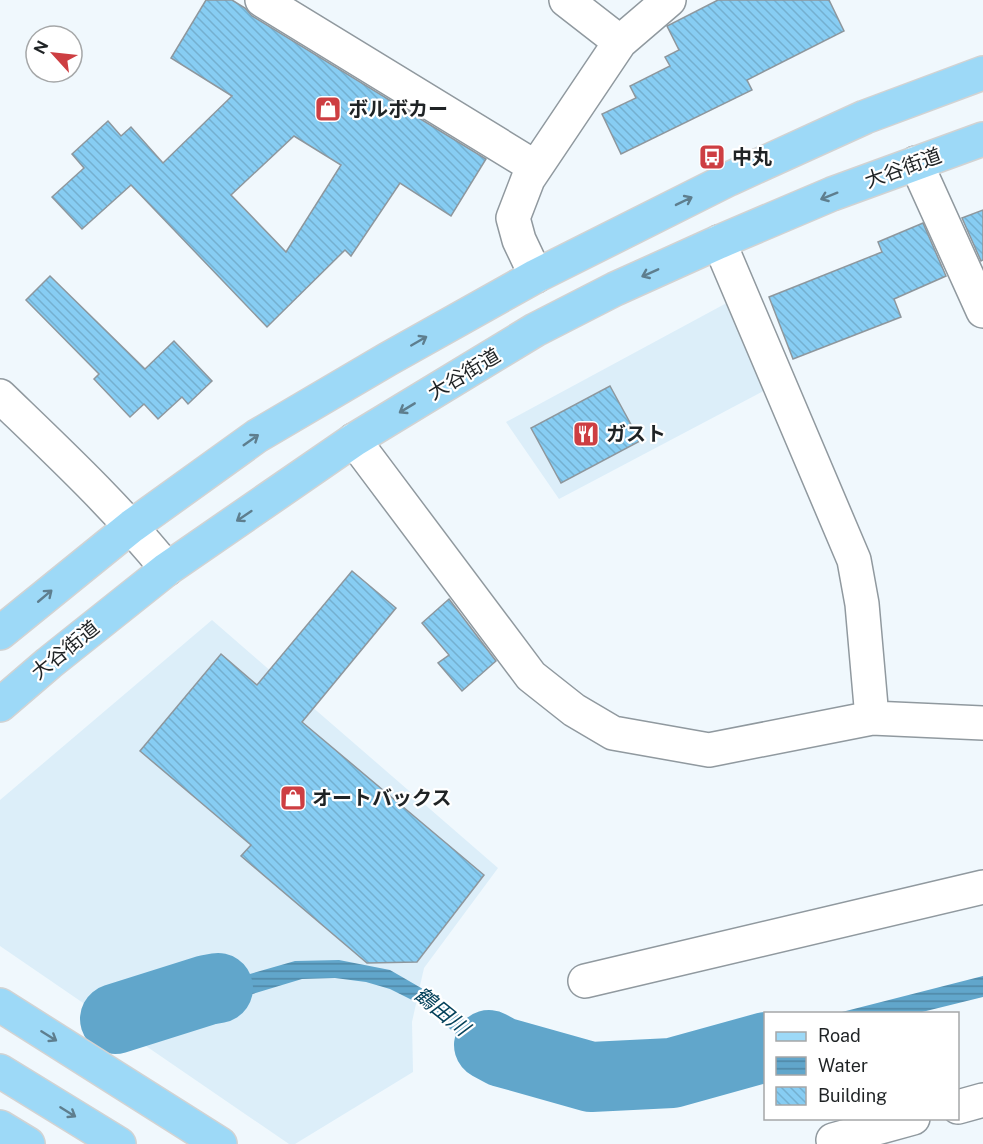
<svg xmlns="http://www.w3.org/2000/svg" width="983" height="1144" viewBox="0 0 983 1144" font-family="'Public Sans','Noto Sans JP',sans-serif">
	<style>
		.built { fill: #dceef9 }
		.water { fill: url(#water-rules) }
		.lines { fill: none; stroke-linecap: round; stroke-linejoin: round }
		.river { stroke: #61a6cb; stroke-width: 70 }
		.building { fill: url(#building-back-hatch); stroke: #8e979d; stroke-width: 1.5; fill-rule: evenodd }
		.minor-casing { stroke: #90999f; stroke-width: 36 }
		.major-casing { stroke: #d2d3d3; stroke-width: 36 }
		.minor { stroke: #fff; stroke-width: 33 }
		.major { stroke: #9dd9f7; stroke-width: 33 }
		.oneway { stroke: #5e7e8e }
		.labels { text-anchor: middle; dominant-baseline: central; stroke-width: 4.5; stroke-linejoin: round; paint-order: stroke }
		.poi-label { font-size: 20px; font-weight: bold; fill: #1f2325; stroke: #fff; text-anchor: start }
		.street-label { font-size: 20px; fill: #1f2325; stroke: #fff }
		.water-label { font-size: 21px; font-style: italic; fill: #05425b; stroke: #fff }
	</style>
	<defs>
		<pattern id="water-rules" width="6" height="5" patternUnits="userSpaceOnUse" patternTransform="scale(1.5)"><rect width="6" height="5" fill="#61a6cb"/><path d="M0 2.5h6" fill="none" stroke="#4f87a5"/></pattern>
		<pattern id="building-back-hatch" width="6" height="6" patternUnits="userSpaceOnUse" patternTransform="scale(1.5)"><rect width="6" height="6" fill="#87cdf3"/><path d="M-1 5l2 2M0 0l6 6M5-1l2 2" fill="none" stroke="#74b0d0"/></pattern>
	</defs>
	<rect width="100%" height="100%" fill="#f0f8fd"/>
	<!-- built -->
	<path class="built" d="M734,299L771,387L559,499L506,422Z
		M212,620L498,868L424,968L412,1022L413,1072L295,1144H289L0,946V800Z"/>
	<!-- water -->
	<path class="water" d="M339,960L390,970L435,996L483,1033L528,1055L573,1062L695,1050L765,1032V1051L703,1066L554,1075L519,1067L487,1054L467,1043L420,1004L390,989L366,982L335,978L302,979L131,1031L124,1010L295,961Z
		M983,976V997L918,1013H838Z"/>
	<g class="lines">
		<!-- river -->
		<path class="river" d="M115,1019L207,990L218,988
			M489,1045L502,1052L591,1077L672,1073L766,1047"/>
	</g>
	<!-- building -->
	<path class="building" d="M206,0H232L245,8L252,16L486,159L451,216L400,183L351,256L345,250L267,327L131,185L82,229L52,197L84,168L72,154L108,121L121,136L131,127L163,163L232,96L171,58ZM294,136L341,165L286,252L231,195Z
		M718,0H829L844,31L747,80L752,90L621,154L602,114L636,98L630,86L670,66L665,57L679,50L667,26Z
		M983,210V260L981,261L962,218Z
		M923,223L946,276L894,299L901,317L793,359L769,297L882,252L878,242Z
		M50,276L145,369L174,341L212,381L188,404L182,397L158,419L144,404L130,417L94,379L99,374L26,300Z
		M610,386L640,441L561,483L531,428Z
		M352,571L396,608L302,722L484,875L417,962L367,963L241,856L251,845L140,751L221,654L257,685Z
		M449,599L496,661L462,691L438,663L449,655L422,623Z"/>
	<g class="lines">
		<defs>
			<path id="minor" d="M262,0L535,167
				M566,0L620,42
				M916,163L983,311
				M719,242L854,560L862,604L872,718
				M536,276L519,240L513,218L528,179L620,42L669,0
				M0,396C58,452 116,506 167,569
				M354,440L531,676L574,710L613,733L709,750L872,718L983,723
				M585,981L983,887
				M958,1107L983,1100
				M833,1140L913,1118"/>
			<path id="major" d="M0,633L132,526L257,436L388,359L536,276L729,179L865,117L983,73
				M0,705L49,663L167,569L354,440L535,330L615,289L719,242L832,194L983,139
				M0,1005L220,1144
				M0,1071L119,1144
				M0,1127L28,1144"/>
		</defs>
		<!-- minor casing -->
		<use href="#minor" class="minor-casing"/>
		<!-- major casing -->
		<use href="#major" class="major-casing"/>
		<!-- minor -->
		<use href="#minor" class="minor"/>
		<!-- major -->
		<use href="#major" class="major"/>
	</g>
	<!-- one-way arrows -->
	<defs><path id="oneway-shaft" d="M-6 0H5M1.5-3L5.5 0L1.5 3" fill="none" stroke-width="1.6" stroke-linecap="round" stroke-linejoin="round" transform="scale(1.5)"/></defs>
	<g class="oneway">
		<use href="#oneway-shaft" transform="translate(829 196) rotate(158)"/>
		<use href="#oneway-shaft" transform="translate(684 201) rotate(-26)"/>
		<use href="#oneway-shaft" transform="translate(650 273) rotate(156)"/>
		<use href="#oneway-shaft" transform="translate(419 341) rotate(-30)"/>
		<use href="#oneway-shaft" transform="translate(407 408) rotate(149)"/>
		<use href="#oneway-shaft" transform="translate(251 440) rotate(-35)"/>
		<use href="#oneway-shaft" transform="translate(244 516) rotate(146)"/>
		<use href="#oneway-shaft" transform="translate(45 596) rotate(-40)"/>
		<use href="#oneway-shaft" transform="translate(49 1036) rotate(32)"/>
		<use href="#oneway-shaft" transform="translate(68 1112) rotate(32)"/>
	</g>
	<!-- icons -->
	<defs>
		<symbol id="shop-square" viewBox="-11 -11 22 22"><rect x="-9" y="-9" width="18" height="18" rx="4" fill="#cd3e42" stroke="#fff"/><path d="M-5-2.5h2.3a2.7 3.5 0 0 1 5.4 0H5L5.5 6h-11ZM-1.5-2.5h3a1.5 2.3 0 0 0-3 0Z" fill="#fff"/></symbol>
		<symbol id="bus-square" viewBox="-11 -11 22 22"><rect x="-9" y="-9" width="18" height="18" rx="4" fill="#cd3e42" stroke="#fff"/><path d="M-5-6H5V4H4V6H2V4H-2V6H-4V4H-5ZM-3.5-4V0h7V-4ZM-3.5 1.2v1.5H-2V1.2ZM2 1.2v1.5H3.5V1.2Z" fill="#fff"/></symbol>
		<symbol id="restaurant-square" viewBox="-11 -11 22 22"><rect x="-9" y="-9" width="18" height="18" rx="4" fill="#cd3e42" stroke="#fff"/><path d="M-5-6h1v4h1v-4h1v4h1v-4h1v5L-1.5 .5V6h-2V.5L-5-1ZM5-6V6H3V1.5H1.5Q1.5-4 5-6Z" fill="#fff"/></symbol>
	</defs>
	<g fill-rule="evenodd">
		<use href="#shop-square" x="313" y="94" width="30" height="30"/>
		<use href="#bus-square" x="697" y="142" width="30" height="30"/>
		<use href="#restaurant-square" x="571" y="419" width="30" height="30"/>
		<use href="#shop-square" x="278" y="783" width="30" height="30"/>
	</g>
	<g class="labels">
		<!-- poi labels -->
		<g class="poi-label">
			<text x="348" y="109">ボルボカー</text>
			<text x="732" y="157">中丸</text>
			<text x="606" y="434">ガスト</text>
			<text x="312" y="798">オートバックス</text>
		</g>
		<!-- street labels -->
		<g class="street-label">
			<text transform="translate(903 168) rotate(-20)">大谷街道</text>
			<text transform="translate(464 374) rotate(-31)">大谷街道</text>
			<text transform="translate(65 650) rotate(-39)">大谷街道</text>
		</g>
		<!-- water labels -->
		<g class="water-label">
			<text transform="translate(442 1011) rotate(39)">鶴田川</text>
		</g>
	</g>
	<!-- legend -->
	<rect x="764" y="1012" width="195" height="108" fill="#ffffff" stroke="#a5a7a8" stroke-width="1.5"/>
	<rect x="776" y="1032" width="30" height="9" fill="#9dd9f7" stroke="#a5a7a8" stroke-width="1.5"/>
	<text x="818" y="1042" font-size="18" fill="#1f2325">Road</text>
	<rect x="776" y="1057" width="30" height="18" fill="url(#water-rules)" stroke="#a5a7a8" stroke-width="1.5"/>
	<text x="818" y="1072" font-size="18" fill="#1f2325">Water</text>
	<rect x="776" y="1087" width="30" height="18" fill="url(#building-back-hatch)" stroke="#a5a7a8" stroke-width="1.5"/>
	<text x="818" y="1102" font-size="18" fill="#1f2325">Building</text>
	<!-- north arrow -->
	<g transform="translate(54 54) rotate(297)"><circle r="28" fill="#ffffff" stroke="#a5a7a8" stroke-width="1.5"/>
	<path d="M0-4.5L10 22L0 15L-10 22Z" fill="#cd3e42"/>
	<text y="-9" font-size="16" font-weight="bold" text-anchor="middle" fill="#1f2325">N</text>
	</g>
</svg>
